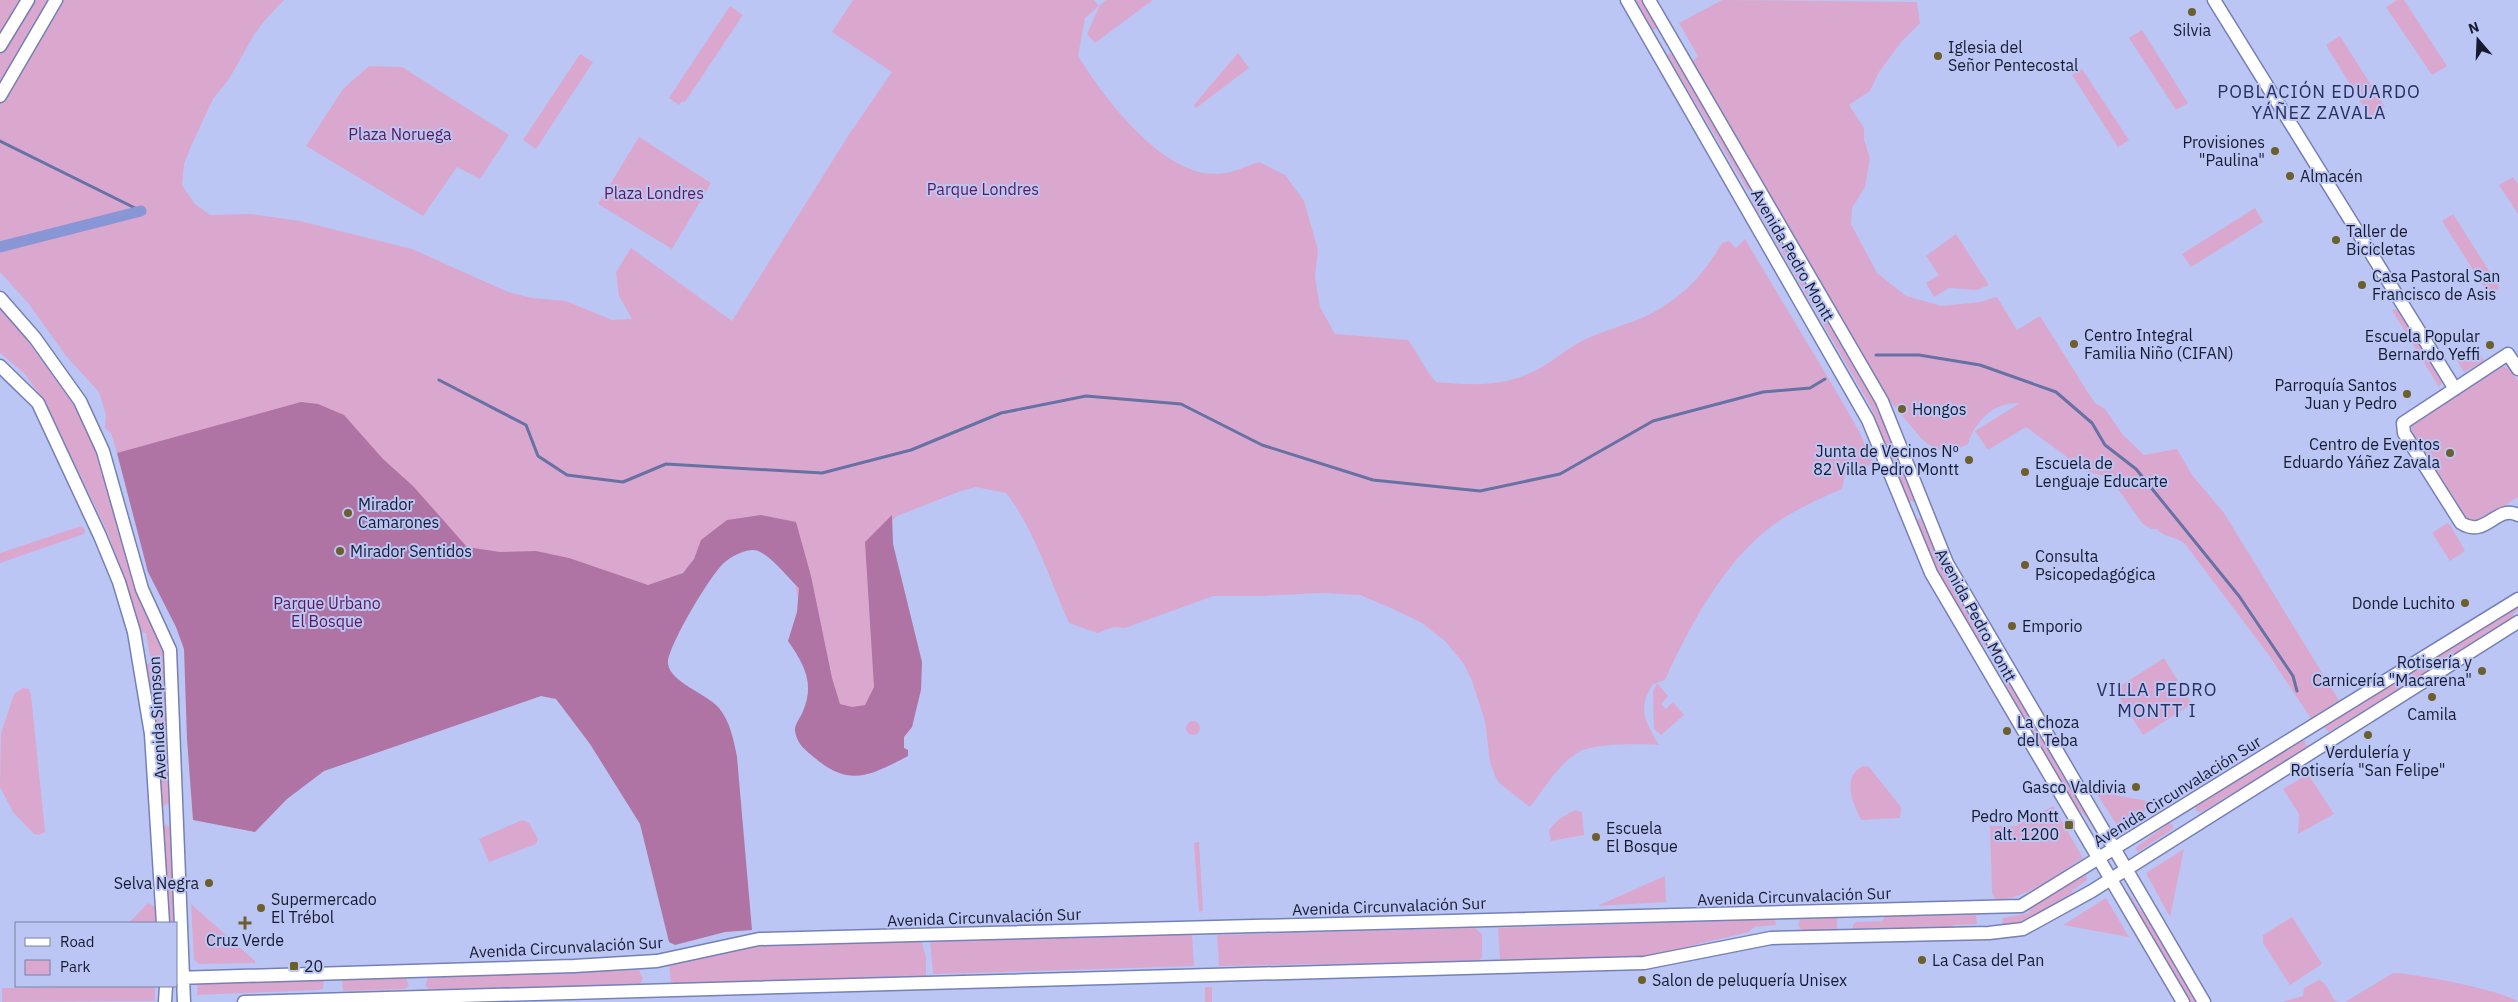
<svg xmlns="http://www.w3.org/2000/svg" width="2518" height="1002" viewBox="0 0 2518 1002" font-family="'IBM Plex Sans',sans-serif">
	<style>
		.green { fill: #daa8ce }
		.forest { fill: #af74a3 }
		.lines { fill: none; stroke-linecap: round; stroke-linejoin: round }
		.stream { stroke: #6671a4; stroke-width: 3 }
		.canal { stroke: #8896d6; stroke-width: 11 }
		.secondary-casing { stroke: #7580b6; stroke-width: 15 }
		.secondary { stroke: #fff; stroke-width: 12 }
		.poi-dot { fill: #6c5f2c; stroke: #bbc6f5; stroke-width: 2 }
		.labels { text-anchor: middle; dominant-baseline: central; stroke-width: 4; stroke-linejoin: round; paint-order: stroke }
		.poi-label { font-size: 16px; fill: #171b30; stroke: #bbc6f5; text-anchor: start }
		.park-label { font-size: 16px; fill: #5f1754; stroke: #bbc6f5 }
		.street-label { font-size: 16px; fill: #171b30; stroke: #bbc6f5 }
		.neighbourhood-label { font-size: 18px; letter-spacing: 1px; fill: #29305f; stroke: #bbc6f5 }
	</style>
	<rect width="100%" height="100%" fill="#bbc6f5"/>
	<!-- green -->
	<path class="green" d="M0,0H284L265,20L254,35L229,79L213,99L192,144L184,164L182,185L194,203L210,215L251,214L300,221L412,249L508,292L532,298L566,301L612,320L632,319L619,296L616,272L631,248L732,321L848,136L892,72L832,32L853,0H1094L1099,6L1085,18L1078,56C1105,99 1163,177 1219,174C1232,173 1247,166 1259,162L1285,175L1304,201L1318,250L1315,277L1320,307L1335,334L1408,340C1419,354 1424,369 1436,382C1468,385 1500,387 1530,373C1550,365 1566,348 1586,339C1605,330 1627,325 1646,316C1680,300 1704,275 1722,243L1729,241L1736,248L1745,239L1839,396L1860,433L1873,464L1845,475L1842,489C1816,500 1790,512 1768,529C1722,565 1688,629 1665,680L1657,683L1668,696L1661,704L1666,709L1673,702L1684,715L1661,735L1654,729L1653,692L1657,683L1653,684C1637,709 1645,721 1659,745C1641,744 1594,743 1579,752C1559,763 1544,789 1530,807L1499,783L1495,776L1490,762L1485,721L1472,681L1464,664L1445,641L1422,623L1391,608L1360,595L1324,593L1262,596H1213L1125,628L1114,627L1097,633L1069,623C1051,582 1033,527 1006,493L976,487L961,491L897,516L883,529L893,671L849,745L798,598L793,573L778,547L700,544C695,559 689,571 673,577L657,609L524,577L121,452L117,453L111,433L105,428L106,415L99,392L66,356L29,304L0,272Z
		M1107,0H1153L1095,43L1087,34L1100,5Z
		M1635,0H1643L1659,27L1653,30Z
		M1722,0L1917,2L1920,23L1902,41L1879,72L1870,91L1849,105L1864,128V140L1870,158L1865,187L1852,208L1851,224L1877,273L1906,296L1942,306L1980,302L1997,297L2017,330L2040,316L2087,391L2095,403L2105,409L2123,435L2144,455L2177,449L2192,475L2224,513L2340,702L2312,720L2268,654L2185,544C2176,535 2165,539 2157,529H2151L2143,524L2110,478L2086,471L2026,427L1988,450L1975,431L2020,403C1995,402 1975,420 1968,444L1949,453L1929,445L1921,438L1873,381L1689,64L1698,56L1679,23Z
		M2397,0H2404L2447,66L2432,75L2386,7Z
		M730,6L743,15L685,102L682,101L679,105L669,98Z
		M2142,30L2188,103L2176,110L2129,38Z
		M2340,36L2385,107L2370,117L2326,45Z
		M1674,51L1753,186L1748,191L1667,55Z
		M1238,53L1249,68L1196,108L1194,105Z
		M580,54L593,62L536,149L523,140Z
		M369,66L402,67L509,135L480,179L457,167L423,216L306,146L343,89Z
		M2082,69L2129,140L2118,147L2072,75Z
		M639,137L711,183L672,249L598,204Z
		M2513,177L2518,184V214L2499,185Z
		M1757,195L1886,419L1915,498L1914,502L1907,501L1871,407L1752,201L1753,197Z
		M2255,208L2263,222L2191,267L2182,254Z
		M2453,214L2500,288L2489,295L2442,221Z
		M1956,234L1989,285L1977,290L1949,288L1934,297L1926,283L1939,275L1926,256Z
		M0,303L74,404L95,446L126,550L131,577L140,601L161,636L164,645L163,654L169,673L166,725L169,803L164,806L159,804L144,666L151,662L146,633L137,632L123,575L107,531L76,467L43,400L25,374L0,353Z
		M2398,309L2443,381L2439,387L2392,310Z
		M2475,347L2484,361L2464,372L2456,359Z
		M2502,366L2510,369L2518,381V497L2484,519L2469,523L2413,438L2411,424Z
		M1920,518L1999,660L1997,662C1989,649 1978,641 1970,629C1949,596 1932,561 1916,525V520Z
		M2447,523L2451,526L2465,551L2450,561L2432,533Z
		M81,526L85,530L84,534L0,563V553Z
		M2518,606V610L2514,613L2512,619L2329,732L2325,728L2326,724Z
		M2164,658L2192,704L2143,735L2116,692L2117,688Z
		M2010,682L2100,833L2097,834L2085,816L2076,807L2006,686Z
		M23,688L29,689L31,695L45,832L39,835L34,834L13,812L0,787L1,733L14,694Z
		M1186 728a7 7 0 1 1 14 0a7 7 0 1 1-14 0Z
		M2301,741H2305L2307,748L2202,812L2196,811V805Z
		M1863,766L1869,767L1901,807L1900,818L1861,820C1853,804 1841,777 1863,766Z
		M2308,774L2334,814L2298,834L2299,814L2283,789Z
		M2098,792L2158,803L2118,827L2097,794Z
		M2053,806L2083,858C2059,873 2023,902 1995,899L1992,893L1990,826H2016Z
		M1575,810L1582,812L1584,835L1551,841L1549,830L1559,819Z
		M522,820L529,823L538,839L536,844L489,862L479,839Z
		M2169,823L2173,825V829L2138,852L2135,848Z
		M167,825L170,828L176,923H168L161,827Z
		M1199,842L1203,911L1199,912L1194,843Z
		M2184,849L2170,917L2146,873Z
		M2082,872L2086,874L2087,880L2072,891L2071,896L2028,922L2005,926L2002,925L2003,918L2029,913V907Z
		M1665,876L1666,902L1597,906Z
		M2127,891L2141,911L2154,922L2198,1002H2190L2123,893Z
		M2106,898L2129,937L2063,925Z
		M148,903L158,909L159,923H129Z
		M191,904L255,961V963L199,964L194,960Z
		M1976,915L1977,924L1955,925L1946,929L1853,930V925L1856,922L1882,921L1885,916Z
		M2292,917L2322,964L2290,985L2263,943V935Z
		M1837,918V931H1802L1798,925L1800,919Z
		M1775,919L1776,925L1754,927L1749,932L1644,957L1500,960L1498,928Z
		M1475,928L1482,934V958L1477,961L1219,966L1217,935Z
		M1192,934L1194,966L933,974L930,940Z
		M921,940L926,957V977L671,984L669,962L758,945Z
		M639,970L643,979L639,986L429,989L425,986L428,976Z
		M2393,973C2414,973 2506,991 2518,1002H2345Z
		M406,977L409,986L405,989L343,991L342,979Z
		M198,978H324L323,989L317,990L197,995Z
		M2319,980L2325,984L2335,1001L2340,1002H2282L2303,996L2304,988Z
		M155,986V1001L2,1002V988Z
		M1205,987H1212V1002H1205Z"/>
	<!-- forest -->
	<path class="forest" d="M301,402L318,404L344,415L383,459L413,486L467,547L500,552L536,551L569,558L648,585L683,573L694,559L701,540L727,520L761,515L796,522L811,576L832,678L840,704L852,707L865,705L874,687L865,542L892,515L893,544L922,662L921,690L912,727L904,737V748L908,750V756C871,775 850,788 815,758C805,750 797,744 795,731C794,725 801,717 803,711C815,683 804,664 788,641L797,612L799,588C788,578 767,550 753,550C744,550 732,556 725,562C712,572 666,649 668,664C671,683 706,693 719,708C730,721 734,741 737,757L752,930L725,932L675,945L669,942L640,824L590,744L556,699L541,696L324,771L287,799L255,832L193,820L187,739L184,649L176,627L148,572L117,453Z"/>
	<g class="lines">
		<!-- stream -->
		<path class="stream" d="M0,141L141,211
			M1876,355H1919L1980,365L2056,392L2092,423L2105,445L2136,469L2239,596L2293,676L2297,691
			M439,380L526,425L538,456L567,475L623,482L666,464L822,473L911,450L1001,413L1086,396L1181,404L1262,445L1373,480L1480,491L1560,474L1653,421L1763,392L1810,388L1825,379"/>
		<!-- canal -->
		<path class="canal" d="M0,247L141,211"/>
		<defs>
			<path id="secondary" d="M1627,0L1868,420L1931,573L2183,1002
				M1649,0L1882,401L1947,563L2204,1002
				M2214,0L2455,389
				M0,46L28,0
				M0,96L56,0
				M0,298L35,338L80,401L103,451L142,589L170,650L184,1002
				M0,366L38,403L100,536L119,582L134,632L151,734L163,923
				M2518,369L2508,354L2403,423L2404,433L2461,523C2486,539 2496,504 2518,515
				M176,978L574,966L657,961L759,939L2021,906L2518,599
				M165,1002L166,986
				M244,1002L1644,963L1771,938L1989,933L2023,929L2092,891L2518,622"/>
		</defs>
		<!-- secondary casing -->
		<use href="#secondary" class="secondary-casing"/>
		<!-- secondary -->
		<use href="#secondary" class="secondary"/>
	</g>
	<!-- markers -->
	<g class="poi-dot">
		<circle cx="2192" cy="12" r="5"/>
		<circle cx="1938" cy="56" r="5"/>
		<circle cx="2275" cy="151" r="5"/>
		<circle cx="2290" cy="176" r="5"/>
		<circle cx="2336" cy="240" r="5"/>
		<circle cx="2362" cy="285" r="5"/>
		<circle cx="2074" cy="344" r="5"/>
		<circle cx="2490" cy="345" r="5"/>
		<circle cx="2407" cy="394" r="5"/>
		<circle cx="1902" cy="409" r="5"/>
		<circle cx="2450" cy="453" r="5"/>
		<circle cx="1969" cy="460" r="5"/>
		<circle cx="2025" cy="472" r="5"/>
		<circle cx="348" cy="513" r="5"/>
		<circle cx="340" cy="551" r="5"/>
		<circle cx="2025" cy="565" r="5"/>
		<circle cx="2465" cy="603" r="5"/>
		<circle cx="2012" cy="626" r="5"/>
		<circle cx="2482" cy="671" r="5"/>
		<circle cx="2432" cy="697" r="5"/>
		<circle cx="2007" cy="731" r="5"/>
		<circle cx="2368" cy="735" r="5"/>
		<circle cx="2136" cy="787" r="5"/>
		<rect x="2064" y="820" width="10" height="10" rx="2.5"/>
		<circle cx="1596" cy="837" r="5"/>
		<circle cx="209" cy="883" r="5"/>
		<circle cx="261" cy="908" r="5"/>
		<path d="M242.5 915.5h5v5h5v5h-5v5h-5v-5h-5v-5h5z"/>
		<circle cx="1922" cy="960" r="5"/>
		<rect x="289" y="961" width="10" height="10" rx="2.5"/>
		<circle cx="1642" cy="980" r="5"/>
	</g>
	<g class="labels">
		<!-- poi labels -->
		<g class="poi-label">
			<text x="2192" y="30" text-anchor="middle">Silvia</text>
			<text x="1948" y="47">Iglesia del<tspan x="1948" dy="18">Señor Pentecostal</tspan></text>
			<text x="2265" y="142" text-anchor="end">Provisiones<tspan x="2265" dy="18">"Paulina"</tspan></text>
			<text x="2300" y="176">Almacén</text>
			<text x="2346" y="231">Taller de<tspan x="2346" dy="18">Bicicletas</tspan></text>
			<text x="2372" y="276">Casa Pastoral San<tspan x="2372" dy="18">Francisco de Asis</tspan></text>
			<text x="2084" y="335">Centro Integral<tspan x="2084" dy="18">Familia Niño (CIFAN)</tspan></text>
			<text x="2480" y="336" text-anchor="end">Escuela Popular<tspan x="2480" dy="18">Bernardo Yeffi</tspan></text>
			<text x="2397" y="385" text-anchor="end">Parroquía Santos<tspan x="2397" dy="18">Juan y Pedro</tspan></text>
			<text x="1912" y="409">Hongos</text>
			<text x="2440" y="444" text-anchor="end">Centro de Eventos<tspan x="2440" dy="18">Eduardo Yáñez Zavala</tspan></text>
			<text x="1959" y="451" text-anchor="end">Junta de Vecinos Nº<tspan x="1959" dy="18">82 Villa Pedro Montt</tspan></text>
			<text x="2035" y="463">Escuela de<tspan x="2035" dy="18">Lenguaje Educarte</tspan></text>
			<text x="358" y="504">Mirador<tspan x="358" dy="18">Camarones</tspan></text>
			<text x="350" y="551">Mirador Sentidos</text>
			<text x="2035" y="556">Consulta<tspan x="2035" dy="18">Psicopedagógica</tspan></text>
			<text x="2455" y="603" text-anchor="end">Donde Luchito</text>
			<text x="2022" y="626">Emporio</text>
			<text x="2472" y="662" text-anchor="end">Rotisería y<tspan x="2472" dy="18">Carnicería "Macarena"</tspan></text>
			<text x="2432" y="714" text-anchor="middle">Camila</text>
			<text x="2017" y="722">La choza<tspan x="2017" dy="18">del Teba</tspan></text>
			<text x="2368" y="752" text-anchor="middle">Verdulería y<tspan x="2368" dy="18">Rotisería "San Felipe"</tspan></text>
			<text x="2126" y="787" text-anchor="end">Gasco Valdivia</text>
			<text x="2059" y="816" text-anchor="end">Pedro Montt<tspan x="2059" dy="18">alt. 1200</tspan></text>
			<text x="1606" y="828">Escuela<tspan x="1606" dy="18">El Bosque</tspan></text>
			<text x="199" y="883" text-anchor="end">Selva Negra</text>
			<text x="271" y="899">Supermercado<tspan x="271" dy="18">El Trébol</tspan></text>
			<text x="245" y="940" text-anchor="middle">Cruz Verde</text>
			<text x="1932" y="960">La Casa del Pan</text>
			<text x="304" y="966">20</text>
			<text x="1652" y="980">Salon de peluquería Unisex</text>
		</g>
		<!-- park labels -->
		<g class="park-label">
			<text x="400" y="134">Plaza Noruega</text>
			<text x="983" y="189">Parque Londres</text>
			<text x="654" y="193">Plaza Londres</text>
			<text x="327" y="603">Parque Urbano<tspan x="327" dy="18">El Bosque</tspan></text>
		</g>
		<!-- street labels -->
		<g class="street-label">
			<text transform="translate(1793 255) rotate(60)">Avenida Pedro Montt</text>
			<text transform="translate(1976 615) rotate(61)">Avenida Pedro Montt</text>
			<text transform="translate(157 718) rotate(-93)">Avenida Simpson</text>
			<text transform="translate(2177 791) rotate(-32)">Avenida Circunvalación Sur</text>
			<text transform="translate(1794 896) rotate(-2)">Avenida Circunvalación Sur</text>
			<text transform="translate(1389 906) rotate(-2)">Avenida Circunvalación Sur</text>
			<text transform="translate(984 917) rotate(-2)">Avenida Circunvalación Sur</text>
			<text transform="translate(566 947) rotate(-3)">Avenida Circunvalación Sur</text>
		</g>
		<!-- neighbourhood labels -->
		<g class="neighbourhood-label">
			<text x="2319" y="91">POBLACIÓN EDUARDO<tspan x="2319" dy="21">YÁÑEZ ZAVALA</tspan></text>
			<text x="2157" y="689">VILLA PEDRO<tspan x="2157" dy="21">MONTT I</tspan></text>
		</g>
	</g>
	<!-- legend -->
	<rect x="15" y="922" width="162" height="65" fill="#bbc6f5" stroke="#7982a6"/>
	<rect x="25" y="938" width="25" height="8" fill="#ffffff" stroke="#7982a6"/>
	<text x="60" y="947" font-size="15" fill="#171b30">Road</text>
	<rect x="25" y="960" width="25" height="15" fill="#daa8ce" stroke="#7982a6"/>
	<text x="60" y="972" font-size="15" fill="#171b30">Park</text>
	<!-- north arrow -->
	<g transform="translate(2478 40) rotate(341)" stroke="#bbc6f5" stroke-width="4" paint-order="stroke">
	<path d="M0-4L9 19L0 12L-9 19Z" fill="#171b30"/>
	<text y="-8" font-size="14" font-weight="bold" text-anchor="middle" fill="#171b30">N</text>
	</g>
</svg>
